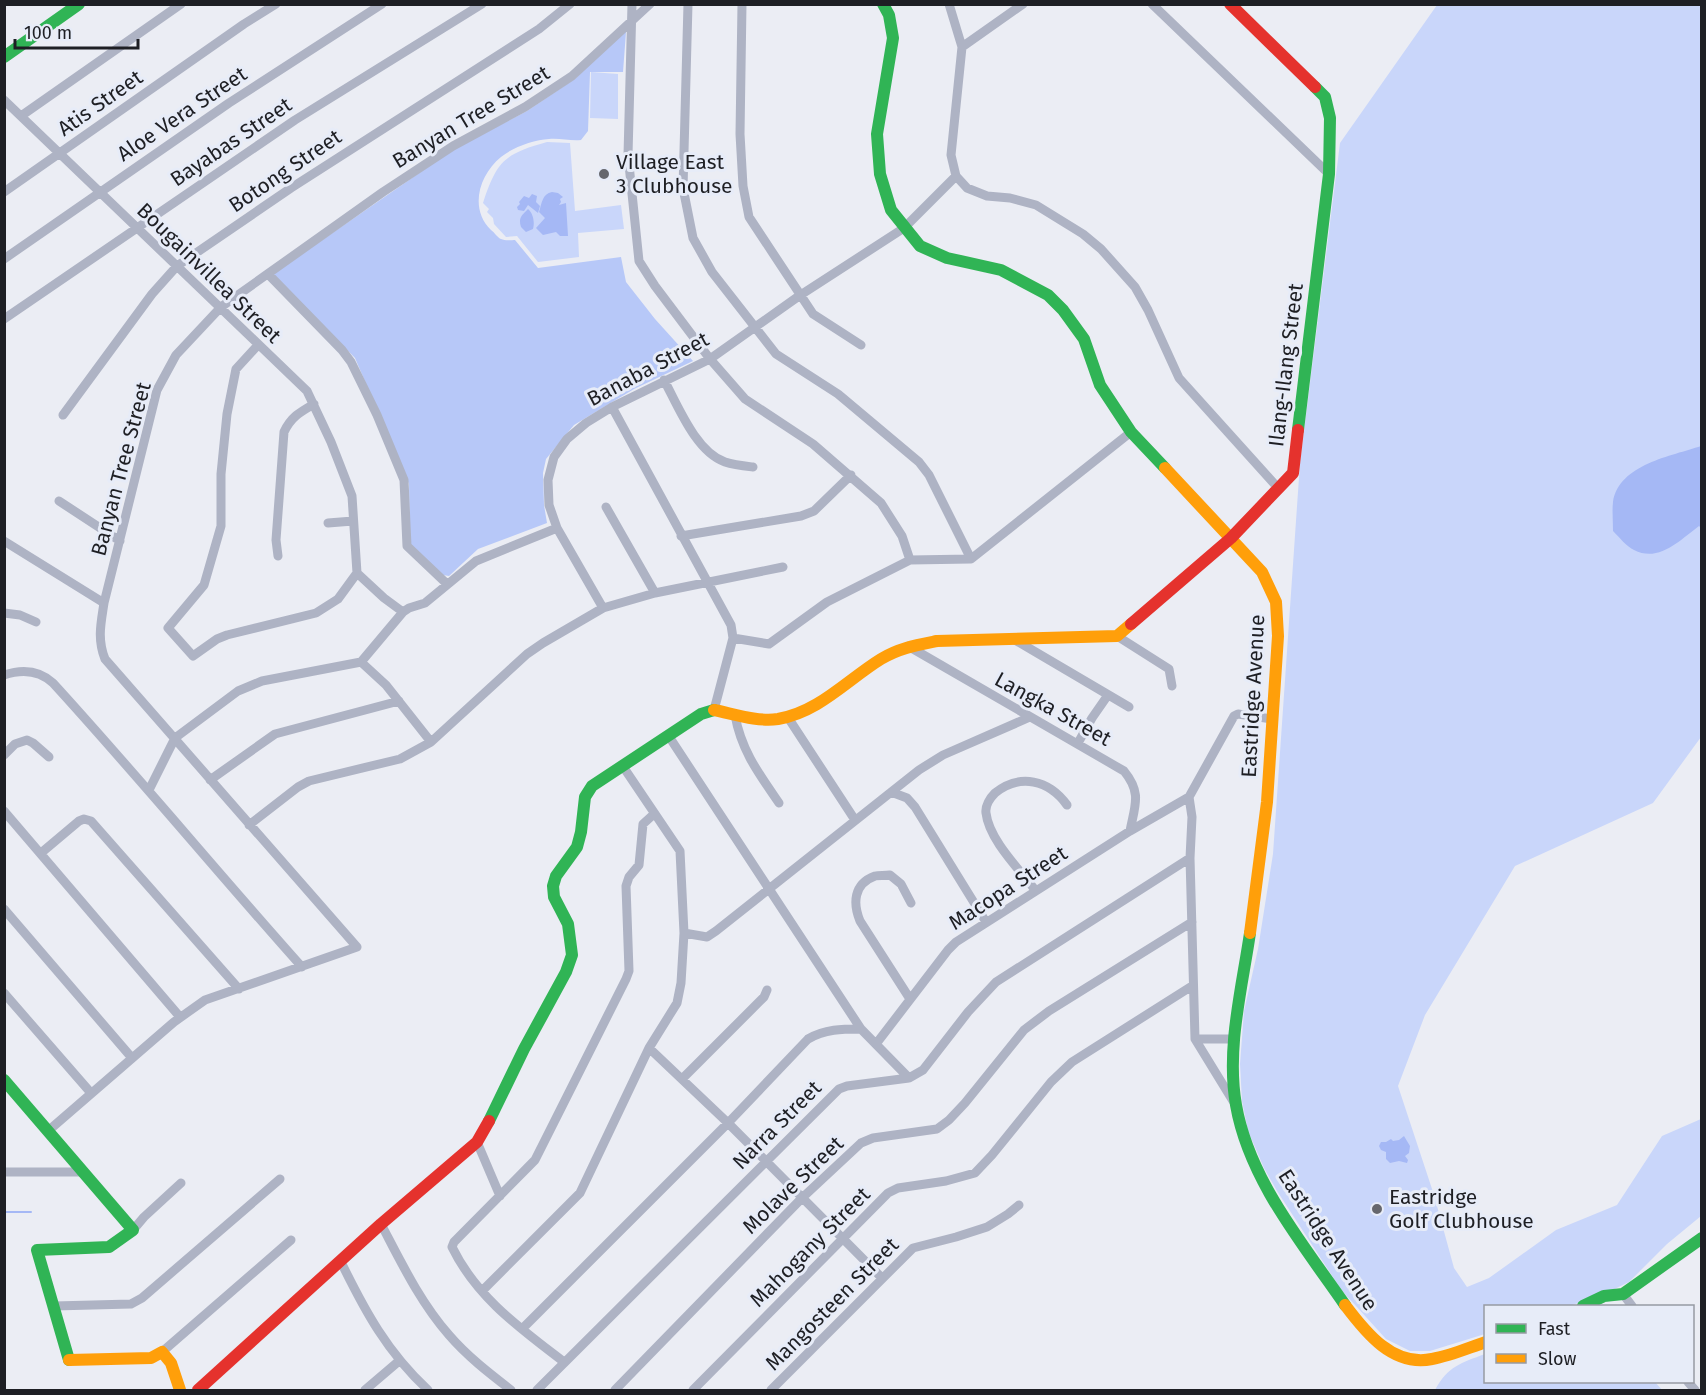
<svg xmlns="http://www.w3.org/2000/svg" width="1706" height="1395" viewBox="0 0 1706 1395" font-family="'Fira Sans',sans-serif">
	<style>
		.green { fill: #c9d6fa }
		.forest { fill: #b7c8f8 }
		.water { fill: #a5b8f5 }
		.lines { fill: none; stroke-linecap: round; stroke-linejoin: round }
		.stream { stroke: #a5b8f5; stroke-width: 2 }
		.street { stroke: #aeb3c4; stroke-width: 9 }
		.fast { stroke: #30b455; stroke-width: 12 }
		.slow { stroke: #ff9f0a; stroke-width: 12 }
		.jam { stroke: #e5322d; stroke-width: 12 }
		.poi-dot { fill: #66676d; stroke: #e7ecf8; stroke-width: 2 }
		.labels { text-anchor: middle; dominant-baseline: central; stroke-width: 6; stroke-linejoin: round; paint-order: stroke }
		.street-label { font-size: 21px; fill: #1e1f24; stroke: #e7ecf8 }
		.poi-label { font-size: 21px; fill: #1e1f24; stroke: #e7ecf8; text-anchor: start }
	</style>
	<rect width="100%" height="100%" fill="#ebedf4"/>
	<!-- green -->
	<path class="green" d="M1437,5H1701V737L1653,803L1515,866L1425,1015L1398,1086L1434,1195L1454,1268L1467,1287L1489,1278L1556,1230L1617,1205L1662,1136L1701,1119V1216L1667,1244L1629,1282L1600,1296L1569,1306H1486L1485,1334L1430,1351H1410L1386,1339L1356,1306L1342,1291L1277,1191L1264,1168L1248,1131L1242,1101L1240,1064L1244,1011L1258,949L1273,854L1300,463L1340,143Z
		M591,72L618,74V119L590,118Z
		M547,142L570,143L575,211L621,205L624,229L578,233L579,257L538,262L517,236L506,237L494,224L493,218L487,212L489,209L483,203C497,161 504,154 547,142Z
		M1485,1354L1486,1382H1655L1662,1390H1435C1448,1366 1461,1363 1485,1354Z"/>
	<!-- forest -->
	<path class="forest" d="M621,31L626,32L623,72H590L588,131L581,140C570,141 560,138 549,139C534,140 513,147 501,157C479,175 469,209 491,230C494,232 498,238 501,239C505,241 512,240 515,240L538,268L621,257L626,282L655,319L693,361L634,389L574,425L546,459L543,473L544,505L547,523L478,549L449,576L443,575L410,545L409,484L355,358L273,274L454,149L527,111L576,78Z"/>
	<!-- water -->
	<path class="water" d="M552,192L558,193L563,197L560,199L561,202L559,205L566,203L568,236H560L556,232L543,235L536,228L545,218L539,212C542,203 542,194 552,192Z
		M532,194L537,196L536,202L540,206L538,213L528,205L524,211L518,210L517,207L520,204L519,202L524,196L529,198Z
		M528,209C533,213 535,222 533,229L526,232L521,227C518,218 522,215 528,209Z
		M1701,446V528L1699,526C1680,540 1659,563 1634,550C1627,547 1619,537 1613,531C1613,521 1612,511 1613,502C1619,464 1672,456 1701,446Z
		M1404,1136L1410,1146L1409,1153L1405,1156L1408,1160L1407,1163L1399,1161L1390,1163L1386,1159V1152L1381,1150L1379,1146L1381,1142H1386L1391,1139L1393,1141L1399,1140Z"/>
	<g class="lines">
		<!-- stream -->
		<path class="stream" d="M4,1212H31"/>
		<!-- street -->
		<path class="street" d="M632,4L628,155L639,261L655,286L710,359L745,399L813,444L881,503L902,536L910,560
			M688,4L683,188L693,238L712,272L776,354L838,394L919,462L929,475L971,559
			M742,4L740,134L743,186L749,217L813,314L861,345
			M949,4L962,47L951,155L956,176L967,188L987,196L1010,198L1036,205L1083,234L1101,249L1135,287L1148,310L1179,378L1279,489
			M1152,4L1329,174
			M962,47L1023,4
			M4,100L307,391L331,442L352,496L357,573L384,598L403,612
			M21,116L181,4
			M4,192L244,24L276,4
			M4,259L229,103L382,4
			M268,274L342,350L351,362L377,415L404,480L407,546L447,584
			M4,319L295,120L482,4
			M258,345L236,369L227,414L221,474V526L204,585L168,628L193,656L217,639L227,635L316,613L338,599L357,573
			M664,380C678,406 696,452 725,462C734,465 744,466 753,467
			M612,407L731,625L733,638L714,710
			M63,415L152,294L177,266L291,188L539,29L570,4
			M59,501L120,541
			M606,507L655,593
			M328,523L353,521
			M681,536L801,516L814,511L851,475
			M4,541L104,603
			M278,556L276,540L284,432C291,417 300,412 314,404
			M603,608L557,528L549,505L548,480L554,457L567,439L586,423L612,407L710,359L799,296L904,228L956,176
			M4,613L20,615L36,622
			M1117,636L1169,669L1172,686
			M733,638L769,644L827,602L910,560L971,559L1131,432
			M1015,640L1129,707
			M908,646L1124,771C1142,793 1135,805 1130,831
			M361,662L386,685L431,742
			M4,675C22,669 39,670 53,683C138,776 218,873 302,967
			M735,715C741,750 759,774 779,803
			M787,716L855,820
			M668,735L861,1029L909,1078
			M1078,743L1092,718L1108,695
			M4,755L15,744L27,740L33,743L49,757
			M210,780L275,734L399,701
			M149,790L175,738L238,691L262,681L361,662L403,612L409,608L425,603L476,561L557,528
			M891,792L907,798L915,807L986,922
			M1189,797L1192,817L1190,858L1195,1039
			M1189,797L1234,716L1238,714L1272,719
			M4,811L180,1017
			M249,825L298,787L309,781L400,759L431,742L527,654L543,643L603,608L655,593L783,567
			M41,853L79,821L84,819L91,821L239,989
			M1036,891C1020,870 989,840 986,813C985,806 990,798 995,793C1020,773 1049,780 1067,805
			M4,909L132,1058
			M684,933L707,937L716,931L919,770L943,755L1030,717
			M4,993L91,1093
			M910,999L860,921C853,904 853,884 875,876C879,875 885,876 890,875L901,884L911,903
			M1195,1039L1233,1101
			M1195,1039H1234
			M876,1044L948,950L956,942L1130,831L1189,797
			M649,1048L728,1123L882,1278
			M682,1079L764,997L767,990
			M48,1131L174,1022L205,1000L357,947L105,659C97,639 101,623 104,603L157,390L176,355L221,307L383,192L453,146L525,107L572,76L650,4
			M477,1142L500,1196
			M4,1172H82
			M381,1224C401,1262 420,1302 449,1335C467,1356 489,1373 511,1390
			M133,1230L144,1217L181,1183
			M341,1262C365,1311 387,1352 428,1390
			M482,1291L580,1193L649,1048L677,1003L681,983L684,933L680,851L622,765
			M1623,1294L1632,1306
			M54,1306L131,1304L142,1298L280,1179
			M522,1329L728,1123L808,1039C825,1029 842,1029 861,1029
			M162,1352L291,1240
			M564,1362C520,1328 477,1298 452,1247L454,1242L535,1160L626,979L629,971L626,886L629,877L639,865L643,824L654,814
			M1688,1382L1695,1390
			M365,1390L399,1361
			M537,1390L839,1089L847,1086L909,1078L923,1070L968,1012L996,982L1190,858
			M615,1390L802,1198L861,1143L873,1138L937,1129L949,1120L965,1103L1024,1030L1049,1011L1192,922
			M693,1390L888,1193L898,1188L946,1181L975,1173L992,1155L1051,1082L1072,1062L1192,986
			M771,1390L913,1248L956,1237L987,1227L1008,1214L1019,1205"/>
		<!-- fast -->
		<path class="fast" d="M883,4L889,15L893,38L877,134L880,174L891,210L920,246L947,258L1001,270L1048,295L1063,310L1084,339L1100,385L1131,432L1165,468
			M4,57L79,4
			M1298,430L1329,174L1330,118L1325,97L1315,87
			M1250,933C1242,988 1226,1049 1236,1105C1249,1180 1303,1244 1345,1305
			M4,1080L133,1230L109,1247L37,1250L69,1360
			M489,1121L524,1049L566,972L572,955L568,924L554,897L553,886L556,876L577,847L581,832L585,797L592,786L701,714L714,710
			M1583,1306L1604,1296L1623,1294L1702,1238"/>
		<!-- slow -->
		<path class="slow" d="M1165,468L1262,572L1276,602L1278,636L1267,802L1250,933
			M714,710C734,714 757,722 778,719C819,712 847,680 881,659C899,648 917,645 937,641L1117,636L1131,624
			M1345,1305C1366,1333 1393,1367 1432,1359C1450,1356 1468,1348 1486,1342
			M69,1360L151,1358L162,1352L171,1363L180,1390"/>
		<!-- jam -->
		<path class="jam" d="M1230,4L1315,87
			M1131,624L1231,538L1293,473L1298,430
			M198,1390L381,1224L477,1142L489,1121"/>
	</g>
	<!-- markers -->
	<g class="poi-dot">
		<circle cx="604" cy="174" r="6"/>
		<circle cx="1377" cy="1209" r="6"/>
	</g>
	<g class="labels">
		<!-- street labels -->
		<g class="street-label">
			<text transform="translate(100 103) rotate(-35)">Atis Street</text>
			<text transform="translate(182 114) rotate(-34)">Aloe Vera Street</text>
			<text transform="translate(471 117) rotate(-31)">Banyan Tree Street</text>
			<text transform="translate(231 142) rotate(-34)">Bayabas Street</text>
			<text transform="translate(285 171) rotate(-34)">Botong Street</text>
			<text transform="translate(209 273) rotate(44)">Bougainvillea Street</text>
			<text transform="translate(1286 365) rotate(-83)">Ilang-Ilang Street</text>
			<text transform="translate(648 369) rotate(-28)">Banaba Street</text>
			<text transform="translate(121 469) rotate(-75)">Banyan Tree Street</text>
			<text transform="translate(1253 696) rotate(-87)">Eastridge Avenue</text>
			<text transform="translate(1053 709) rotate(29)">Langka Street</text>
			<text transform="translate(1008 888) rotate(-33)">Macopa Street</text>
			<text transform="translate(777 1125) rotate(-45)">Narra Street</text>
			<text transform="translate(793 1185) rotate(-44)">Molave Street</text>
			<text transform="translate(1328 1240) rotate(57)">Eastridge Avenue</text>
			<text transform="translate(810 1247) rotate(-45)">Mahogany Street</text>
			<text transform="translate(832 1304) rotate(-45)">Mangosteen Street</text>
		</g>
		<!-- poi labels -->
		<g class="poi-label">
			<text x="616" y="162">Village East<tspan x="616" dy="24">3 Clubhouse</tspan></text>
			<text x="1389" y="1197">Eastridge<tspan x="1389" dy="24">Golf Clubhouse</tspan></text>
		</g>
	</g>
	<!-- border -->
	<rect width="1706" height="1395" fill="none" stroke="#1e1f24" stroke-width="12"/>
	<!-- legend -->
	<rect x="1484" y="1305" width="210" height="78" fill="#e7ecf8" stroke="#979aa3" stroke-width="1.5"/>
	<rect x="1496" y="1324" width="30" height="9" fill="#30b455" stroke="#979aa3" stroke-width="1.5"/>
	<text x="1538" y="1335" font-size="18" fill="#1e1f24">Fast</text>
	<rect x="1496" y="1354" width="30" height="9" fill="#ff9f0a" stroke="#979aa3" stroke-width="1.5"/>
	<text x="1538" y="1365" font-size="18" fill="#1e1f24">Slow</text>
	<!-- scale -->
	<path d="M15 39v9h123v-9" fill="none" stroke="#1e1f24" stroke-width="3"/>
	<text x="24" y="39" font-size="18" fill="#1e1f24" stroke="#e7ecf8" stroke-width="4.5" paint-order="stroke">100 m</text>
</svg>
